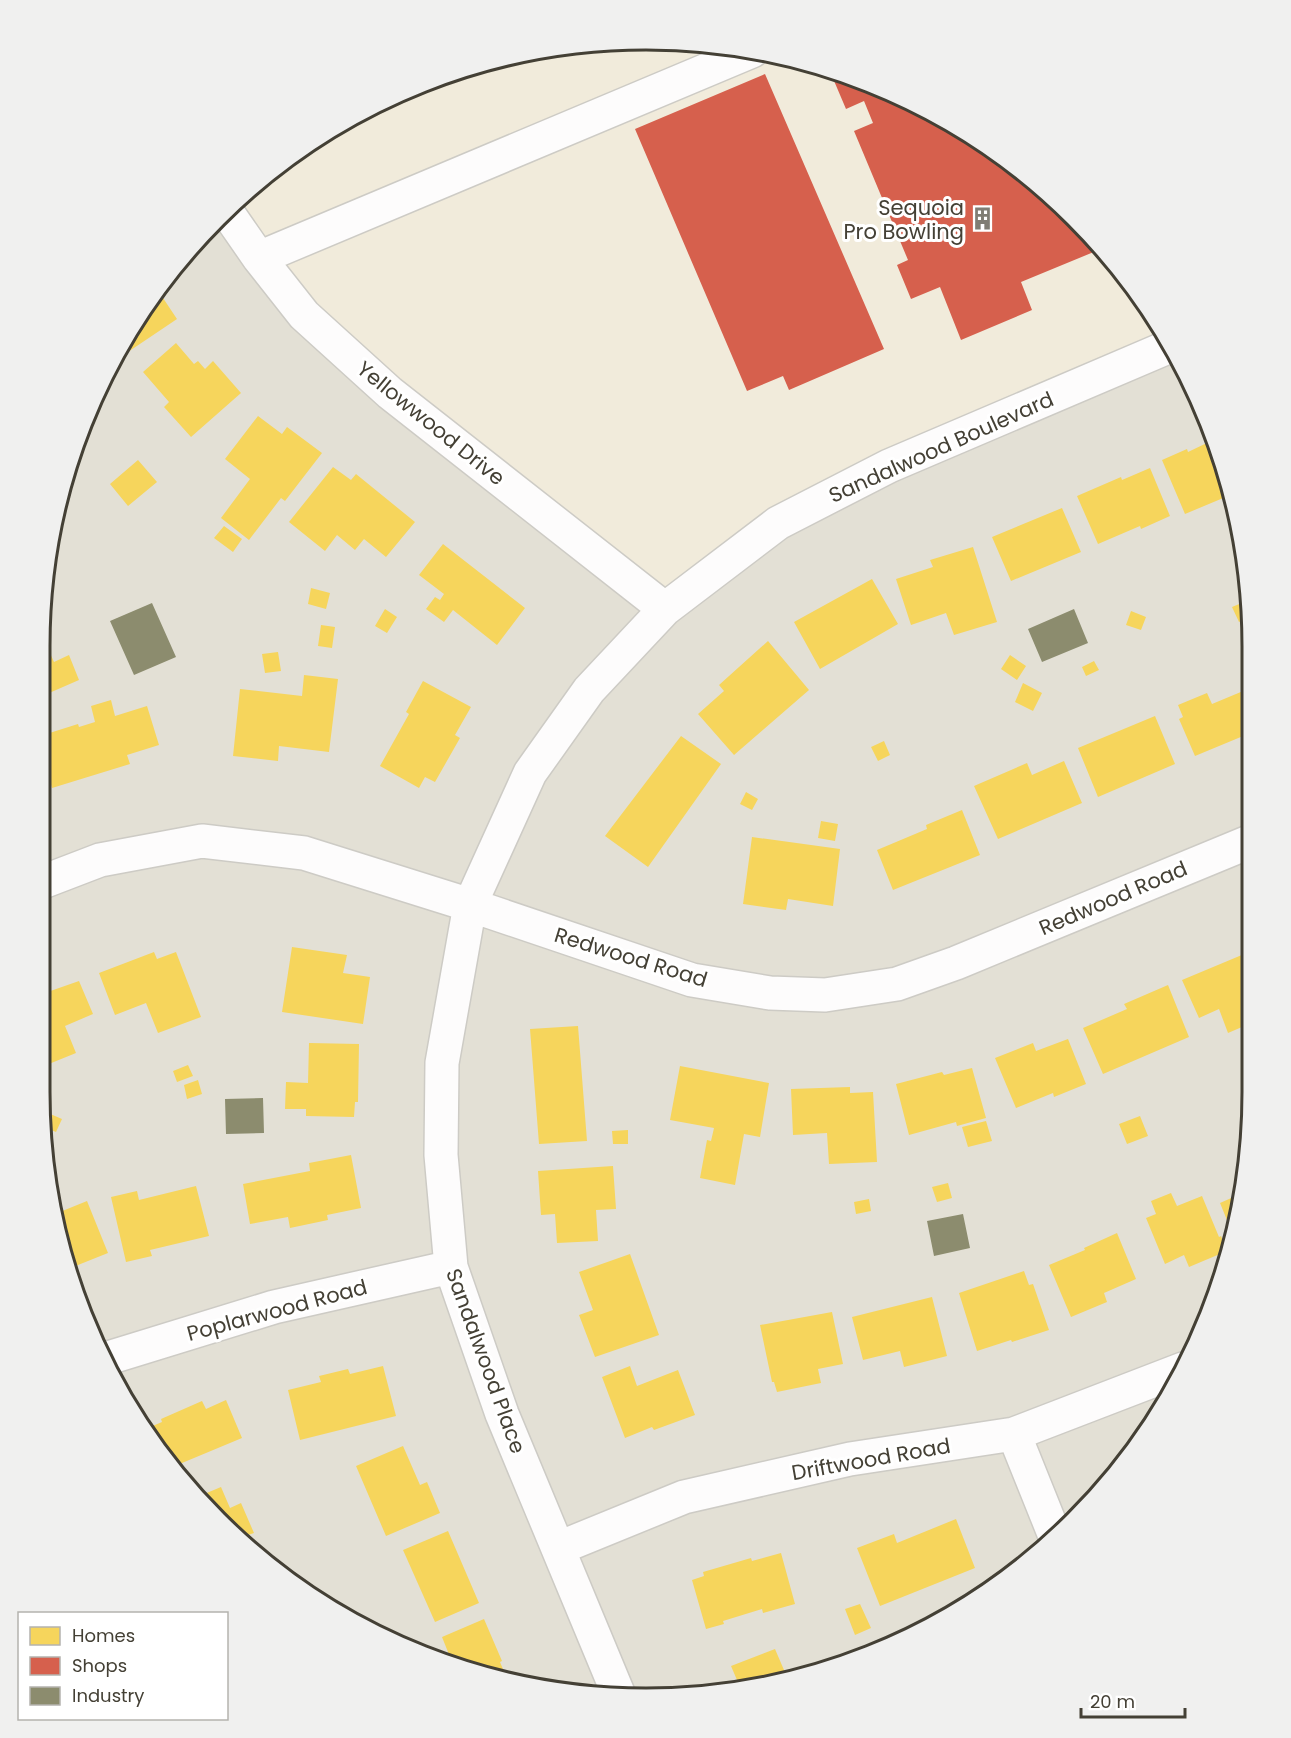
<svg xmlns="http://www.w3.org/2000/svg" width="1291" height="1738" viewBox="0 0 1291 1738" font-family="Poppins,sans-serif">
	<style>
		.residential { fill: #e3e0d5 }
		.commercial { fill: #f1ebdb }
		.homes { fill: #f6d55c }
		.shops { fill: #d6604d }
		.industry { fill: #8c8c6e }
		.lines { fill: none; stroke-linecap: round; stroke-linejoin: round }
		.minor-casing { stroke: #cdcbc5; stroke-width: 36 }
		.minor { stroke: #fdfcfc; stroke-width: 33 }
		.labels { text-anchor: middle; dominant-baseline: central; stroke-width: 6; stroke-linejoin: round; paint-order: stroke }
		.poi-label { font-size: 21px; fill: #444035; stroke: #fff; text-anchor: end }
		.street-label { font-size: 21px; fill: #444035; stroke: #fff }
		.rim { fill: none; stroke: #444035; stroke-width: 3 }
	</style>
	<rect width="100%" height="100%" fill="#efeee8"/>
	<!-- residential -->
	<path class="residential" d="M216,217L765,534L1167,347L1206,414L1247,566L1251,1132L1220,1287L1171,1395L1102,1492L1014,1574L914,1636L841,1667L686,1698L528,1687L377,1636L245,1548L165,1462L120,1396L60,1250L39,1093L40,606L60,489L85,413L141,309Z"/>
	<!-- commercial -->
	<path class="commercial" d="M606,40L725,44L841,71L949,120L1046,190L1127,277L1167,347L857,476L670,607L316,336L221,212L277,164L378,101L489,60Z"/>
	<!-- homes -->
	<path class="homes" d="M157,289L177,319L125,354L121,347L141,309Z
		M176,343L194,364L198,361L205,369L213,361L241,393L191,437L164,407L169,402L143,372Z
		M258,416L282,434L287,427L322,453L285,501L281,498L249,540L221,518L250,479L225,459Z
		M1211,441L1214,444L1228,496L1185,514L1162,460L1187,449L1188,452Z
		M138,460L157,482L128,506L110,484Z
		M333,467L351,480L356,474L415,522L386,557L364,539L355,550L337,535L325,551L289,522Z
		M1150,468L1170,516L1141,529L1140,526L1098,544L1077,496L1121,477L1122,480Z
		M1062,508L1081,552L1011,581L992,537Z
		M224,526L242,539L233,552L214,538Z
		M443,544L525,608L497,645L453,610L444,622L426,609L435,597L440,600L444,594L419,575Z
		M973,547L997,622L954,635L946,613L911,625L896,579L933,567L930,560Z
		M872,579L898,624L820,669L794,622Z
		M311,588L330,593L326,609L308,604Z
		M1244,602L1247,609V618L1239,622L1232,607Z
		M385,609L397,617L387,633L375,626Z
		M1131,611L1146,617L1141,630L1126,625Z
		M321,625L335,627L332,648L318,646Z
		M40,631L54,662L69,655L79,680L40,697Z
		M768,641L809,690L734,755L698,714L724,691L719,685Z
		M278,652L281,671L265,673L262,654Z
		M1010,655L1026,666L1017,680L1001,669Z
		M1094,661L1099,670L1086,676L1082,667Z
		M304,675L338,679L329,752L279,746L278,761L233,756L240,689L302,696Z
		M423,681L471,707L455,735L460,738L435,782L425,777L419,788L380,766L409,714L406,712Z
		M1023,683L1042,693L1033,711L1015,702Z
		M1248,689V734L1195,756L1179,719L1183,717L1178,705L1207,693L1212,704Z
		M111,700L115,716L147,706L159,745L127,755L130,764L52,788L40,747V736L78,724L79,727L95,722L91,706Z
		M1155,716L1175,764L1098,797L1078,748Z
		M681,736L721,764L648,867L605,836Z
		M884,741L890,755L878,761L871,747Z
		M1064,761L1082,803L998,839L974,786L1027,763L1032,775Z
		M746,792L758,799L752,810L740,804Z
		M962,810L980,855L893,890L877,850L927,829L926,825Z
		M821,821L838,824L835,841L818,838Z
		M752,837L840,849L833,906L788,899L786,910L743,904Z
		M292,947L347,955L343,973L370,977L363,1024L282,1012Z
		M154,952L157,959L176,952L201,1017L158,1033L146,1003L115,1015L99,973Z
		M1249,952L1250,1034L1246,1035L1242,1027L1228,1033L1219,1009L1199,1018L1182,980Z
		M79,981L93,1014L65,1026L76,1053L39,1068V995Z
		M1168,985L1189,1037L1103,1074L1083,1028L1127,1009L1124,1004Z
		M578,1026L587,1141L539,1144L530,1029Z
		M1068,1039L1086,1084L1054,1097L1053,1093L1016,1108L995,1058L1033,1043L1036,1051Z
		M309,1043L359,1044L358,1102H355L354,1117L306,1116V1109H285L286,1082L308,1083Z
		M188,1065L193,1076L177,1082L173,1071Z
		M680,1066L769,1083L760,1137L744,1134L735,1185L700,1178L707,1140L711,1141L714,1128L670,1120Z
		M972,1068L986,1118L957,1126L956,1122L909,1135L896,1084L942,1072L944,1075Z
		M198,1080L202,1094L187,1099L184,1085Z
		M850,1087V1093L873,1092L877,1162L829,1164L827,1133L793,1135L791,1089Z
		M48,1113L62,1119L56,1132L44,1127Z
		M1140,1116L1148,1136L1127,1144L1119,1124Z
		M986,1121L992,1141L968,1147L962,1127Z
		M628,1130V1144H613L612,1131Z
		M351,1155L361,1208L327,1215L328,1220L290,1228L288,1217L250,1224L243,1184L310,1171L309,1163Z
		M613,1166L616,1209L596,1210L598,1241L557,1243L555,1214L541,1215L538,1171Z
		M948,1183L952,1198L937,1202L932,1187Z
		M196,1186L209,1236L150,1250L152,1256L126,1262L111,1197L137,1191L139,1200Z
		M1171,1193L1177,1206L1202,1196L1219,1237L1221,1236L1227,1251L1189,1267L1184,1255L1165,1264L1146,1218L1156,1214L1151,1201Z
		M1238,1195L1231,1230L1220,1203Z
		M869,1199L871,1211L856,1214L854,1202Z
		M87,1201L108,1253L68,1269L60,1250L55,1214Z
		M1117,1233L1136,1279L1104,1293L1107,1302L1071,1317L1049,1265L1085,1250L1084,1248Z
		M630,1254L659,1335L595,1357L579,1315L593,1310L579,1272Z
		M1024,1271L1029,1285L1033,1284L1049,1330L1012,1342L1011,1340L977,1351L959,1293Z
		M932,1297L947,1356L904,1367L900,1351L863,1360L852,1317Z
		M832,1312L843,1364L818,1369L821,1383L777,1392L774,1382H772L760,1325Z
		M383,1366L396,1416L300,1440L288,1390L321,1382L319,1376L348,1369L350,1374Z
		M630,1366L637,1386L678,1370L695,1415L654,1430L652,1427L625,1438L602,1377Z
		M226,1400L242,1438L170,1468L143,1430L162,1422L161,1419L202,1401L206,1409Z
		M403,1446L420,1485L427,1482L440,1513L386,1536L356,1466Z
		M221,1487L230,1508L241,1503L254,1533L242,1537L247,1549L197,1497Z
		M956,1519L975,1568L880,1606L857,1548L894,1534L897,1543Z
		M448,1531L479,1603L435,1622L403,1550Z
		M781,1553L795,1604L763,1613L762,1609L723,1621L724,1624L706,1629L692,1580L704,1576L703,1572L751,1558L752,1561Z
		M973,1598V1599L928,1627L927,1623L942,1617L940,1612Z
		M860,1604L871,1628L855,1635L845,1609Z
		M484,1619L502,1661L500,1662L508,1681L452,1662L442,1637Z
		M775,1649L787,1677L740,1687L731,1666Z"/>
	<!-- shops -->
	<path class="shops" d="M829,69L841,71L949,120L1046,190L1101,249L1021,282L1032,310L961,340L940,287L911,299L897,265L908,260L854,131L873,123L864,101L846,109Z
		M765,74L884,349L789,390L783,376L747,391L635,129Z"/>
	<!-- industry -->
	<path class="industry" d="M152,603L176,657L134,675L110,621Z
		M1074,609L1088,643L1042,662L1028,629Z
		M263,1098L264,1133L226,1134L225,1099Z
		M963,1214L970,1248L934,1256L927,1221Z"/>
	<g class="lines">
		<defs>
			<path id="minor" d="M225,209L259,258L304,315L390,393L665,609
				M259,258L752,51
				M40,883L100,860L202,841L304,853L470,905L692,980L770,993L825,995L897,984L956,963L1249,842
				M105,1359L274,1307L451,1267
				M1014,1434L1055,1536
				M559,1548L684,1497L850,1459L1014,1434L1183,1369
				M618,1693L502,1414L451,1267L441,1155L442,1063L470,905L530,773L589,690L665,609L778,523L889,466L1168,347"/>
		</defs>
		<!-- minor casing -->
		<use href="#minor" class="minor-casing"/>
		<!-- minor -->
		<use href="#minor" class="minor"/>
	</g>
	<!-- icons -->
	<defs>
		<symbol id="building-bare" viewBox="-9 -9 18 18"><path d="M-4-6H4V6H1V3H-1V6H-4ZM-2.5-4.3h1.7v1.8h-1.7ZM.8-4.3h1.7v1.8H.8ZM-2.5-1h1.7V.8h-1.7ZM.8-1h1.7V.8H.8Z" fill="#807d74" stroke="#fff" stroke-width="2.5" paint-order="stroke"/></symbol>
	</defs>
	<g fill-rule="evenodd">
		<use href="#building-bare" x="966" y="202" width="33" height="33"/>
	</g>
	<g class="labels">
		<!-- poi labels -->
		<g class="poi-label">
			<text x="964" y="207">Sequoia<tspan x="964" dy="24">Pro Bowling</tspan></text>
		</g>
		<!-- street labels -->
		<g class="street-label">
			<text transform="translate(431 423) rotate(39)">Yellowwood Drive</text>
			<text transform="translate(941 447) rotate(-24)">Sandalwood Boulevard</text>
			<text transform="translate(1113 898) rotate(-23)">Redwood Road</text>
			<text transform="translate(631 957) rotate(17)">Redwood Road</text>
			<text transform="translate(277 1310) rotate(-15)">Poplarwood Road</text>
			<text transform="translate(486 1361) rotate(70)">Sandalwood Place</text>
			<text transform="translate(871 1459) rotate(-10)">Driftwood Road</text>
		</g>
	</g>
	<!-- crop -->
	<path d="M0 0H1291V1738H0ZM646 50H646A596 596 0 0 1 1242 646V1092A596 596 0 0 1 646 1688H646A596 596 0 0 1 50 1092V646A596 596 0 0 1 646 50Z" fill="#f0f0ef" fill-rule="evenodd"/>
	<path class="rim" d="M646 50H646A596 596 0 0 1 1242 646V1092A596 596 0 0 1 646 1688H646A596 596 0 0 1 50 1092V646A596 596 0 0 1 646 50Z"/>
	<!-- legend -->
	<rect x="18" y="1612" width="210" height="108" fill="#ffffff" stroke="#b4b3ae" stroke-width="1.5"/>
	<rect x="30" y="1627" width="30" height="18" fill="#f6d55c" stroke="#b4b3ae" stroke-width="1.5"/>
	<text x="72" y="1642" font-size="18" fill="#444035">Homes</text>
	<rect x="30" y="1657" width="30" height="18" fill="#d6604d" stroke="#b4b3ae" stroke-width="1.5"/>
	<text x="72" y="1672" font-size="18" fill="#444035">Shops</text>
	<rect x="30" y="1687" width="30" height="18" fill="#8c8c6e" stroke="#b4b3ae" stroke-width="1.5"/>
	<text x="72" y="1702" font-size="18" fill="#444035">Industry</text>
	<!-- scale -->
	<path d="M1081 1708v9h104v-9" fill="none" stroke="#444035" stroke-width="3"/>
	<text x="1090" y="1708" font-size="18" fill="#444035" stroke="#ffffff" stroke-width="4.5" paint-order="stroke">20 m</text>
</svg>
